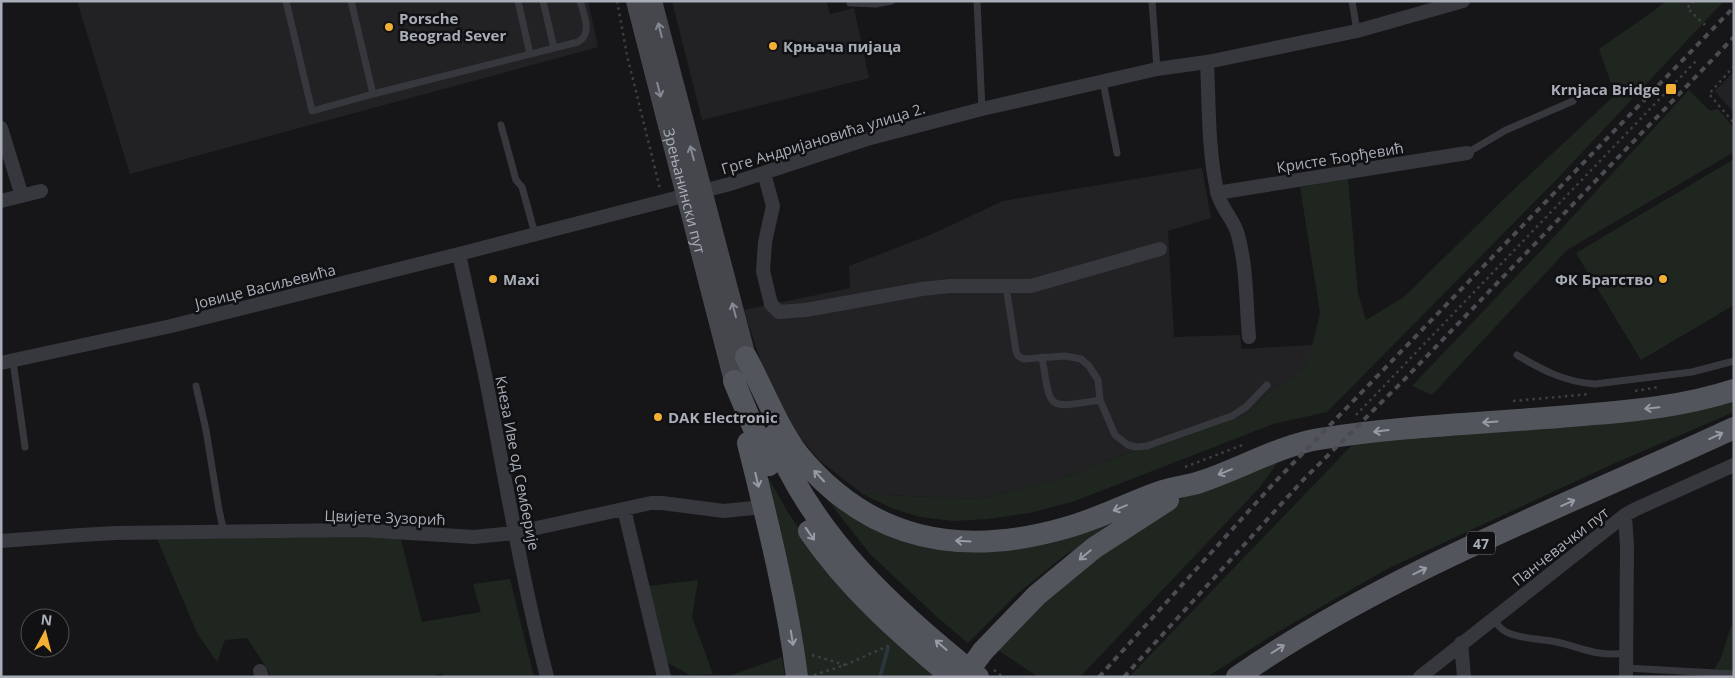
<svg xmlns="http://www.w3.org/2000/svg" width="1735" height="678" viewBox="0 0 1735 678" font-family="'Open Sans',sans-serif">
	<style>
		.built { fill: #222225 }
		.green { fill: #1e261f }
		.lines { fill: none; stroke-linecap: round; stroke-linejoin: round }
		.stream { stroke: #2c353c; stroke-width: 4 }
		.path { stroke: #3d3f44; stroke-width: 2.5; stroke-dasharray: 2.5 4; stroke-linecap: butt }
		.lane { stroke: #37383d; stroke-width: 7 }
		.street { stroke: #37383d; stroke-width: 14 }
		.secondary { stroke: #45474d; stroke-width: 20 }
		.primary { stroke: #53555c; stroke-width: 22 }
		.rail { stroke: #4a4c52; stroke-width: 4; stroke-dasharray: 6 5; stroke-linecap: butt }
		.primary-bridge { stroke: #53555c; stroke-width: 22 }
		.oneway { stroke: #858993 }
		.oneway2 { stroke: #979ba6 }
		.poi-dot { fill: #f2b134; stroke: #111113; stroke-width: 2 }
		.labels { text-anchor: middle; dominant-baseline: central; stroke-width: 5; stroke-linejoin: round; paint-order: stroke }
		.shield { fill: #111113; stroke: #7b7e86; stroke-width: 1 }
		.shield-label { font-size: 14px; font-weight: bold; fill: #a8adb8 }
		.poi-label { font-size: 15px; font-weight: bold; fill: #a8adb8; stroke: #111113; text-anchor: start }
		.street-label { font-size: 15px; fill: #a8adb8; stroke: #111113 }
	</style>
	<rect width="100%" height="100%" fill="#161618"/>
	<!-- built -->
	<path class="built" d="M77,1H588L598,47L130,174Z
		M672,1H826L830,14L854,8L869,78L702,120Z
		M1734,72V113L1715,91Z
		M1202,168L1211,218L1168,231L1174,337L1240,335L1242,349L1313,345L1307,367L1263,396L1249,413L1159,446L1127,453L1055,481L979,499L863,494L820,461L786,421L764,372L744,310L850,288L849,266L930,235L1003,201Z"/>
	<!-- green -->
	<path class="green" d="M1666,1H1724L1559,177L1327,412L1273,424L1075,501L1030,513L988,519L953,521L920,517L891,508L863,494L979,499L1055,481L1127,453L1159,446L1249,413L1263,396L1307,367L1320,313L1300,187L1348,179L1358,293L1366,320L1404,297L1509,194L1615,95L1599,49L1655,10Z
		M1689,90L1710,111L1718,109L1734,128V152L1567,250L1432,395L1412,386L1553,238Z
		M1734,159V305L1641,360L1576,253Z
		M1734,394V412L1613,464L1387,569L1276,633L1207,677H1129L1357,440Z
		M1280,459L1260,487L1080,677H1038L995,648L1034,597L1146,517L1196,491Z
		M768,477L787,511L812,548L942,677H807Z
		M819,489L937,546L1127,516L1064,556L1017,594L968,643L936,616L870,554Z
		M400,536L422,622L481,612L473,584L510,579L534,677H444L442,673L430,677H271L268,670L247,638L225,640L217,662L197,633L157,539Z
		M698,580L692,617L713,674L690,675L666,662L648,586Z
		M1731,626H1734V677H1710L1721,658Z
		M782,657L785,677H726Z"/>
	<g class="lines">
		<!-- stream -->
		<path class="stream" d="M880,677L888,648"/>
		<!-- path -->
		<path class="path" d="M617,1L627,55L660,189
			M1694,1L1687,8L1705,25
			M1734,66L1709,94L1734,123
			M1635,391L1659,387
			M1513,401L1590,394
			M1356,415L1697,60
			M1185,467L1245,444
			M812,655L845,665
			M994,670L1003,677
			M814,675L845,665L890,645"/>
		<!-- lane -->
		<path class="lane" d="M286,1L312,111L373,94
			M351,1L373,94L578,42C593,33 584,15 580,1
			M518,1L530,54
			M543,1L554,48
			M977,1L982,109
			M1152,1L1157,69
			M1352,1L1357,31
			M850,3L876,4L891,1
			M1103,82L1117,153
			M501,125L516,180L522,187L535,234
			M1467,153L1506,130L1573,101
			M1006,286L1016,351L1018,356L1024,359L1065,356L1081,359L1089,366L1098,380L1100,400L1115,435L1128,445L1136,447L1147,446L1232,416L1246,407L1267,385
			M1517,355C1542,370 1565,382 1595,384L1692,372L1734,361
			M1042,357C1051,410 1045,409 1100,400
			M13,361L25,447
			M196,386L206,430L219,510L224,532
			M1493,619C1498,626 1503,632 1511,634C1525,639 1542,639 1557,642C1583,648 1597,657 1626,653
			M1626,668L1734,674"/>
		<!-- street -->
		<path class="street" d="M1207,62C1209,104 1208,149 1217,191C1220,208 1234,219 1238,235C1247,268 1246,304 1249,337
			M1,128L22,196
			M764,173L773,206L765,242L763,271L771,304L779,312L806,310L922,289L950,286H1031L1160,249
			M1217,193L1467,153
			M1,201L41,191
			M459,254C469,301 480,348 489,395C507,489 523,584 547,677
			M1,363L171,326L459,254L730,184L867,139L982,109L1157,69L1207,62L1357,31L1463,1
			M624,509L664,677
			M1625,515L1627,547L1626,677
			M1,541L80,535L116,533L361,530L474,537L514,533L651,503H662L724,511L763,507
			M1461,643L1464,677
			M260,671L262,677
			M1420,677L1625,515L1636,509L1734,465"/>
		<!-- secondary -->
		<g class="secondary">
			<path id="s1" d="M636,1L734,381"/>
			<path d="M652,1L746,357"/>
		</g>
		<!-- primary -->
		<path class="primary" d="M746,357C762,386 778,428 798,454C869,541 960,558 1065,528C1099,519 1130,502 1163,491C1175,487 1188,486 1200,482C1240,469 1278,446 1319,439C1406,425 1495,423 1582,415C1633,411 1685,406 1734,390
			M734,381L769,465
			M773,436C813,537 895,611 978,677
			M748,443C767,520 787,598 797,677
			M809,531C848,588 899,633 952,677
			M983,651L1037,595L1094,548L1168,500
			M1237,677C1390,571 1566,506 1734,428"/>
		<!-- rail -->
		<path class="rail" d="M1099,677L1274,483L1734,7
			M1124,677L1304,479L1402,382L1734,37"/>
		<!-- primary-bridge -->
		<path class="primary-bridge" d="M964,677L983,651"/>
	</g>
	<!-- one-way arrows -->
	<defs><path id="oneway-shaft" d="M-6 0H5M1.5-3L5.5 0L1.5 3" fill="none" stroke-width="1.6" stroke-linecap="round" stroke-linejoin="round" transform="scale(1.25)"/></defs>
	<g class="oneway">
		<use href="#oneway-shaft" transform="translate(660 30) rotate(-104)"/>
		<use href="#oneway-shaft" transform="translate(659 90) rotate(76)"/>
		<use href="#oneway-shaft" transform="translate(692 153) rotate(-105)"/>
		<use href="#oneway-shaft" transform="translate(734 310) rotate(-105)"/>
	</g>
	<g class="oneway2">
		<use href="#oneway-shaft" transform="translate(1652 408) rotate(174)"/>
		<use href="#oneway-shaft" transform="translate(1490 422) rotate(176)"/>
		<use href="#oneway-shaft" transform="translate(1381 431) rotate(173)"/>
		<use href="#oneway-shaft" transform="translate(1716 436) rotate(-25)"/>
		<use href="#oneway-shaft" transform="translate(1225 472) rotate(158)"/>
		<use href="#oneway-shaft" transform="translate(819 476) rotate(-133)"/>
		<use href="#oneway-shaft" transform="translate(757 480) rotate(77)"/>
		<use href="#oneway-shaft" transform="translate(1568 503) rotate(-24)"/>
		<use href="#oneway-shaft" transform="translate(1120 508) rotate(158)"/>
		<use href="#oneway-shaft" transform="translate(810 534) rotate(55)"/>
		<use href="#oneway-shaft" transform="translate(963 541) rotate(-177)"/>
		<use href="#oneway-shaft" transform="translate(1085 555) rotate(140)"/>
		<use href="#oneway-shaft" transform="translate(1420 571) rotate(-26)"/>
		<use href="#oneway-shaft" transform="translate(792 638) rotate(81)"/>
		<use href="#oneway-shaft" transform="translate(941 645) rotate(-139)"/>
		<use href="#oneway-shaft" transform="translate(1278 649) rotate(-32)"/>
	</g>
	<!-- markers -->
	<g class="poi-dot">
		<circle cx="389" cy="27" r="5"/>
		<circle cx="773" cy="46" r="5"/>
		<rect x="1665" y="83" width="12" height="12" rx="2.5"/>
		<circle cx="493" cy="279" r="5"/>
		<circle cx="1663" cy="279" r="5"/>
		<circle cx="658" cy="417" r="5"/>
	</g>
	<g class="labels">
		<!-- shield labels -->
		<rect class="shield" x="1467" y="531.5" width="28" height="23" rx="4"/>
		<g class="shield-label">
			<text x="1481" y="543">47</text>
		</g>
		<!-- poi labels -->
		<g class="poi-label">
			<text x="399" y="18">Porsche<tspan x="399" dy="17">Beograd Sever</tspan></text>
			<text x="783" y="46">Крњача пијаца</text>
			<text x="1660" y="89" text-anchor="end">Krnjaca Bridge</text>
			<text x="503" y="279">Maxi</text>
			<text x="1653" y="279" text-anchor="end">ФК Братство</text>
			<text x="668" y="417">DAK Electronic</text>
		</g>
		<!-- street labels -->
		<g class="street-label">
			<text transform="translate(823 138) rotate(-17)">Грге Андријановића улица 2.</text>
			<text transform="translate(1340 157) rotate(-9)">Кристе Ђорђевић</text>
			<text stroke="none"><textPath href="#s1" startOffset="196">Зрењанински пут</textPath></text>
			<text transform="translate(265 286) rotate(-14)">Јовице Васиљевића</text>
			<text transform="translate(518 463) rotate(79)">Кнеза Иве од Семберије</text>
			<text transform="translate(385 517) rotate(2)">Цвијете Зузорић</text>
			<text transform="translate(1560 546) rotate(-38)">Панчевачки пут</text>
		</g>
	</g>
	<!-- border -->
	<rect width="1735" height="678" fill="none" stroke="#a8adb8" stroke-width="5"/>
	<!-- north arrow -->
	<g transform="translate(45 633) rotate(7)"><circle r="24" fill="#111113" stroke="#4d4f55"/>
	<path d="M0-4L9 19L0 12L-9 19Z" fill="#f2b134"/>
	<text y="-8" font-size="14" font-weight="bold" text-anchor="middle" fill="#a8adb8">N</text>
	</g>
</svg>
